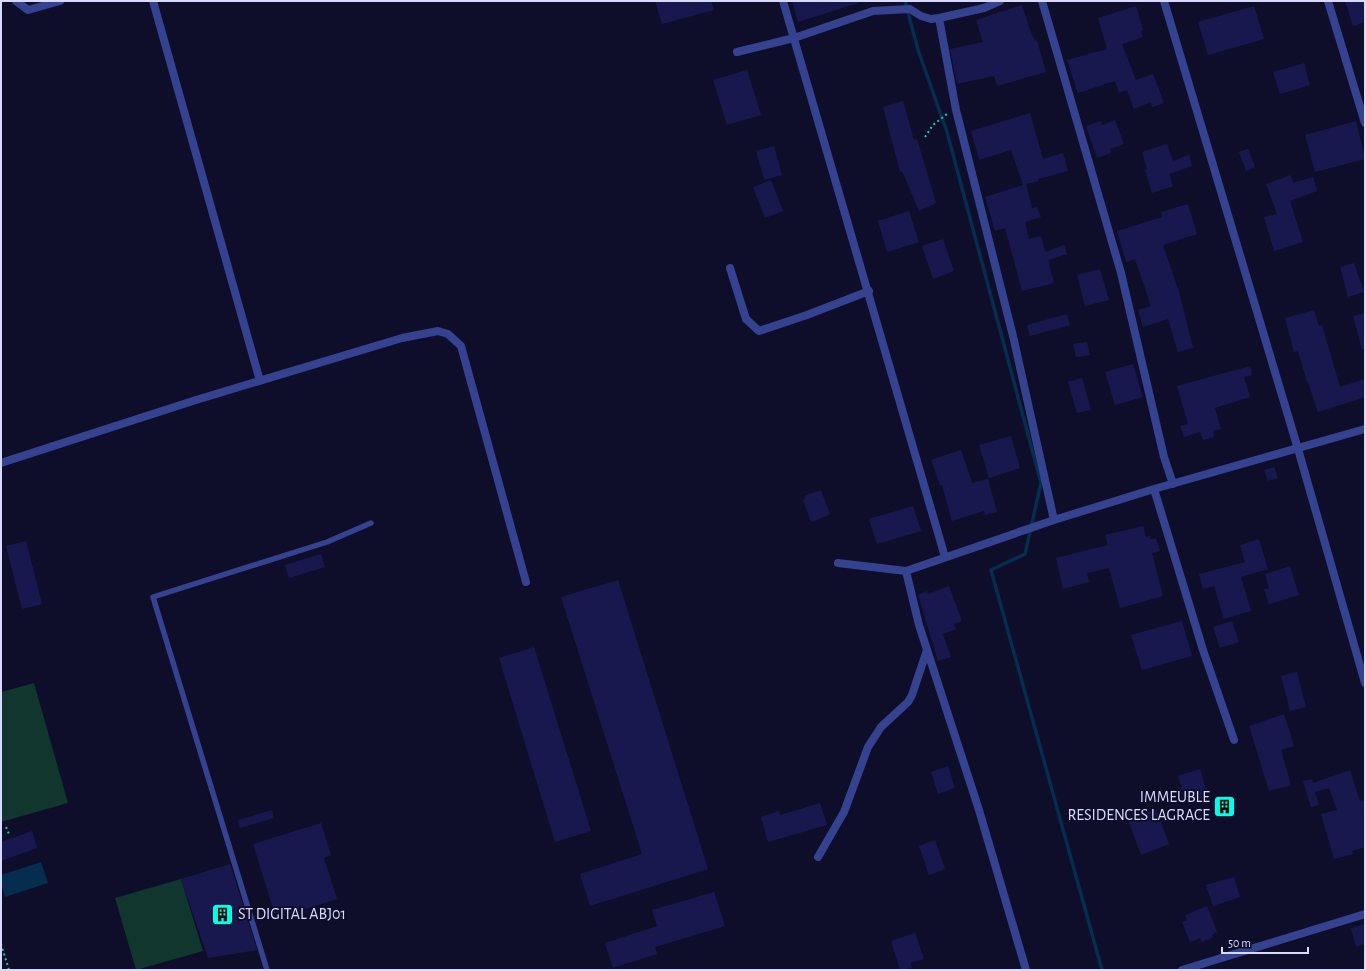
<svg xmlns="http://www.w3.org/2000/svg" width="1366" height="971" viewBox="0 0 1366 971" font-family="'Alegreya Sans',sans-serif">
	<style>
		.green { fill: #10362d }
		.water { fill: #052d4d }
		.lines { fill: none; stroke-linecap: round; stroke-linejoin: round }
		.stream { stroke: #052d4d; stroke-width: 3.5 }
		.building { fill: #19184e }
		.path { stroke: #23c89f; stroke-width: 2; stroke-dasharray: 2 3; stroke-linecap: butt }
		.service { stroke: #34428f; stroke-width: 5.5 }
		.minor { stroke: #34428f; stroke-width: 8 }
		.labels { text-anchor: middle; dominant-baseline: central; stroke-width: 4; stroke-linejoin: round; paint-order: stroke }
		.poi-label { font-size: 16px; fill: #d8dbff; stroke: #0e0e2b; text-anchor: end }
	</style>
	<rect width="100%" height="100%" fill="#0e0e2b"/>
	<!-- green -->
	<path class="green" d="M34,683L68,803L1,822V692Z
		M181,879L203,951L136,970L115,898Z"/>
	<!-- water -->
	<path class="water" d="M41,862L48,883L5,897L1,883V875Z"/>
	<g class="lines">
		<!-- stream -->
		<path class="stream" d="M905,1L918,50L947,132L1041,483L1025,554L991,570L1102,970"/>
	</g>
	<!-- building -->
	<path class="building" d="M655,1H711L714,10L662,24Z
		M792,1H858V3L798,22Z
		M1345,1H1365V22L1353,26Z
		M1022,5L1030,30L1035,41L1037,40L1046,72L997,86L994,76L957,84L950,49L983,42L976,20Z
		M1136,6L1143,30L1141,31L1143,37L1122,44L1136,80L1153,74L1164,103L1152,107L1151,102L1134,109L1127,90L1119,93L1115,81L1078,93L1067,60L1107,49L1098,18Z
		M1254,6L1264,39L1208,55L1198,22Z
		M1304,63L1310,85L1280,94L1273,72Z
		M747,70L761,115L727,125L713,80Z
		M903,101L914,140L917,139L926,169L936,203L919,211L902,171L900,172L883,107Z
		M1030,113L1043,159L1063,153L1068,171L1038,179L1039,181L1026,184L1032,208L1037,207L1041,217L1025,222L1029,239L1041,236L1045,252L1064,245L1067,254L1048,260L1054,283L1022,291L1005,228L995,231L985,197L1023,185L1011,150L979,160L971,131Z
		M1115,120L1124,144L1110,149L1111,153L1097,158L1086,126L1101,121L1102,125Z
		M1356,121L1365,159L1315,172L1305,135Z
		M1167,144L1173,161L1189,155L1192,166L1169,174L1173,186L1152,193L1145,170L1147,169L1142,152Z
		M774,146L782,175L764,180L756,151Z
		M1248,149L1255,167L1246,171L1239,152Z
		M1291,175L1293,183L1313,177L1317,191L1290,201L1303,242L1274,251L1264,217L1277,214L1266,184Z
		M771,180L783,211L765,218L753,187Z
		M1188,204L1197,234L1163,245L1179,292L1193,348L1178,352L1168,319L1143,327L1138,310L1151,306L1135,259L1126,262L1117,231L1162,217L1161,212Z
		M909,211L919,242L887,252L878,221Z
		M943,239L954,271L933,279L922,246Z
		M1354,263L1364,292L1348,297L1340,267Z
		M1100,269L1109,300L1085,306L1077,275Z
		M1314,310L1319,326L1322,325L1340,387L1365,379V397L1318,412L1308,382H1307L1298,351L1294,352L1285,318Z
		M1365,313V349H1362L1353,316Z
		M1067,314L1070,325L1030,336L1027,325Z
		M1087,342L1090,355L1076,357L1073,344Z
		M1133,364L1143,397L1115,405L1105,372Z
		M1250,366L1252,375L1244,377L1250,397L1215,408L1221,429L1213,431L1214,437L1203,440L1200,432L1184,437L1180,426L1188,424L1177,386Z
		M1082,378L1091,410L1077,413L1068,382Z
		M1011,436L1020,468L989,478L979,445Z
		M961,450L972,483L988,479L997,512L985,515L984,511L952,521L942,485H940L931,460Z
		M1274,467L1278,478L1268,481L1264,470Z
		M821,490L830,514L827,515V516L811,522L803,500L805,499L804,496Z
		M913,506L921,531L877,544L869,519Z
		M1143,526L1146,537L1150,536V539L1156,538L1160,551L1152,553L1163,596L1120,608L1109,568L1087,573L1089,582L1063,589L1056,558L1108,545L1105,535Z
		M1259,539L1268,569L1241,577L1251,611L1224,619L1214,586L1203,589L1199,574L1245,562L1240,545Z
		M26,541L42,604L22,609L6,546Z
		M321,554L325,567L289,578L285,565Z
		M1290,566L1299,595L1269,604L1264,589L1269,588L1265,574Z
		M618,580L708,869L590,906L580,874L642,854L561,597Z
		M949,586L962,621L954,624L956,629L943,634L951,657L938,661L918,595L927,591L928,594Z
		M1182,621L1192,656L1142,670L1131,635Z
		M1232,621L1239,642L1220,648L1213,627Z
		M534,647L591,831L555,842L499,658Z
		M1297,672L1306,707L1290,711L1281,676Z
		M1284,714L1294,746L1281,750L1291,785L1269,791L1249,726Z
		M948,766L955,788L938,794L931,772Z
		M1200,769L1208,797L1187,803L1178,776Z
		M1350,770L1360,801L1365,800V847L1352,851L1353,854L1334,859L1321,814L1337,810L1329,788L1315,792L1319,805L1311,807L1303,781L1312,779L1313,783Z
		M1233,796L1237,808L1216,816L1212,803Z
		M820,803L827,825L768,842L761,817L779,811L780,815Z
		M1156,809L1169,844L1141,855L1128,820Z
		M272,810L274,818L240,828L238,820Z
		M321,823L331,855L324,858L337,899L276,918L253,844Z
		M32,831L37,848L1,861V842Z
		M935,840L945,869L929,875L919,846Z
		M230,864L257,950L208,958L181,879Z
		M1234,877L1240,897L1213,906L1206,885Z
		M714,892L725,926L655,947L657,954L613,968L605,943L657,926L652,910Z
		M1207,906L1217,932L1212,935L1213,937L1202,942L1200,938L1190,942L1182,922L1187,920L1185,915Z
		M1365,924V944L1356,947L1351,928Z
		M915,933L924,959L910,963L912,968L900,970L891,941Z"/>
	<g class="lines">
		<!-- path -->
		<path class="path" d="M925,137L933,125L947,114
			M6,827L9,834
			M1,944L9,970"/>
		<!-- service -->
		<path class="service" d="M267,970L153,597L327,542L371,523"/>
		<!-- minor -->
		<path class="minor" d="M16,1L28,10L60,1
			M153,1L260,381
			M783,1L945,557
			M1042,1L1121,273L1164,457L1173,484
			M1164,1L1298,449L1365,683
			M1328,1L1365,123
			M939,18L956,110L1013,336L1054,520
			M737,52L794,38L873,11L910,9L921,16L931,19L939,18L984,8L1000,1
			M730,268L746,319L759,331L807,315L869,291
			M1,463L196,400L402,338L438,331L448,334L461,346L526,582
			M1154,489L1203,650L1234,740
			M838,563L906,571L1054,520L1154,489L1365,429
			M906,571L919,625L979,810L1026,970
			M818,857L844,812L868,747L881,727L908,702L912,695L927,650
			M1182,970L1365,914"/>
	</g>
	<!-- icons -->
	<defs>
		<symbol id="building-square" viewBox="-11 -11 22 22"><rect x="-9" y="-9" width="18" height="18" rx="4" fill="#04ffe9" stroke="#0e0e2b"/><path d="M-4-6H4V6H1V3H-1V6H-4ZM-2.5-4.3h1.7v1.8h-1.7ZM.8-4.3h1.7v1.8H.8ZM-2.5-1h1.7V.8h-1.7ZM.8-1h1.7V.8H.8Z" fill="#111"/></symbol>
	</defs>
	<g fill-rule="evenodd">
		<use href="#building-square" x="1212" y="794" width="25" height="25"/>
		<use href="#building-square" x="210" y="902" width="25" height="25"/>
	</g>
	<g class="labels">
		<!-- poi labels -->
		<g class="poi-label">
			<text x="1210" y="797">IMMEUBLE<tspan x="1210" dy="18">RESIDENCES LAGRACE</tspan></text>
			<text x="238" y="914" text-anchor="start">ST DIGITAL ABJ01</text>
		</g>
	</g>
	<!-- border -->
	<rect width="1366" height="971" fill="none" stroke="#d8dbff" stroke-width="4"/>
	<!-- scale -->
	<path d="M1222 947v6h86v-6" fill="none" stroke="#d8dbff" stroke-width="2"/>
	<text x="1228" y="947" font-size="12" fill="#d8dbff" stroke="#0e0e2b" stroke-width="3" paint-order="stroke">50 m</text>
</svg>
